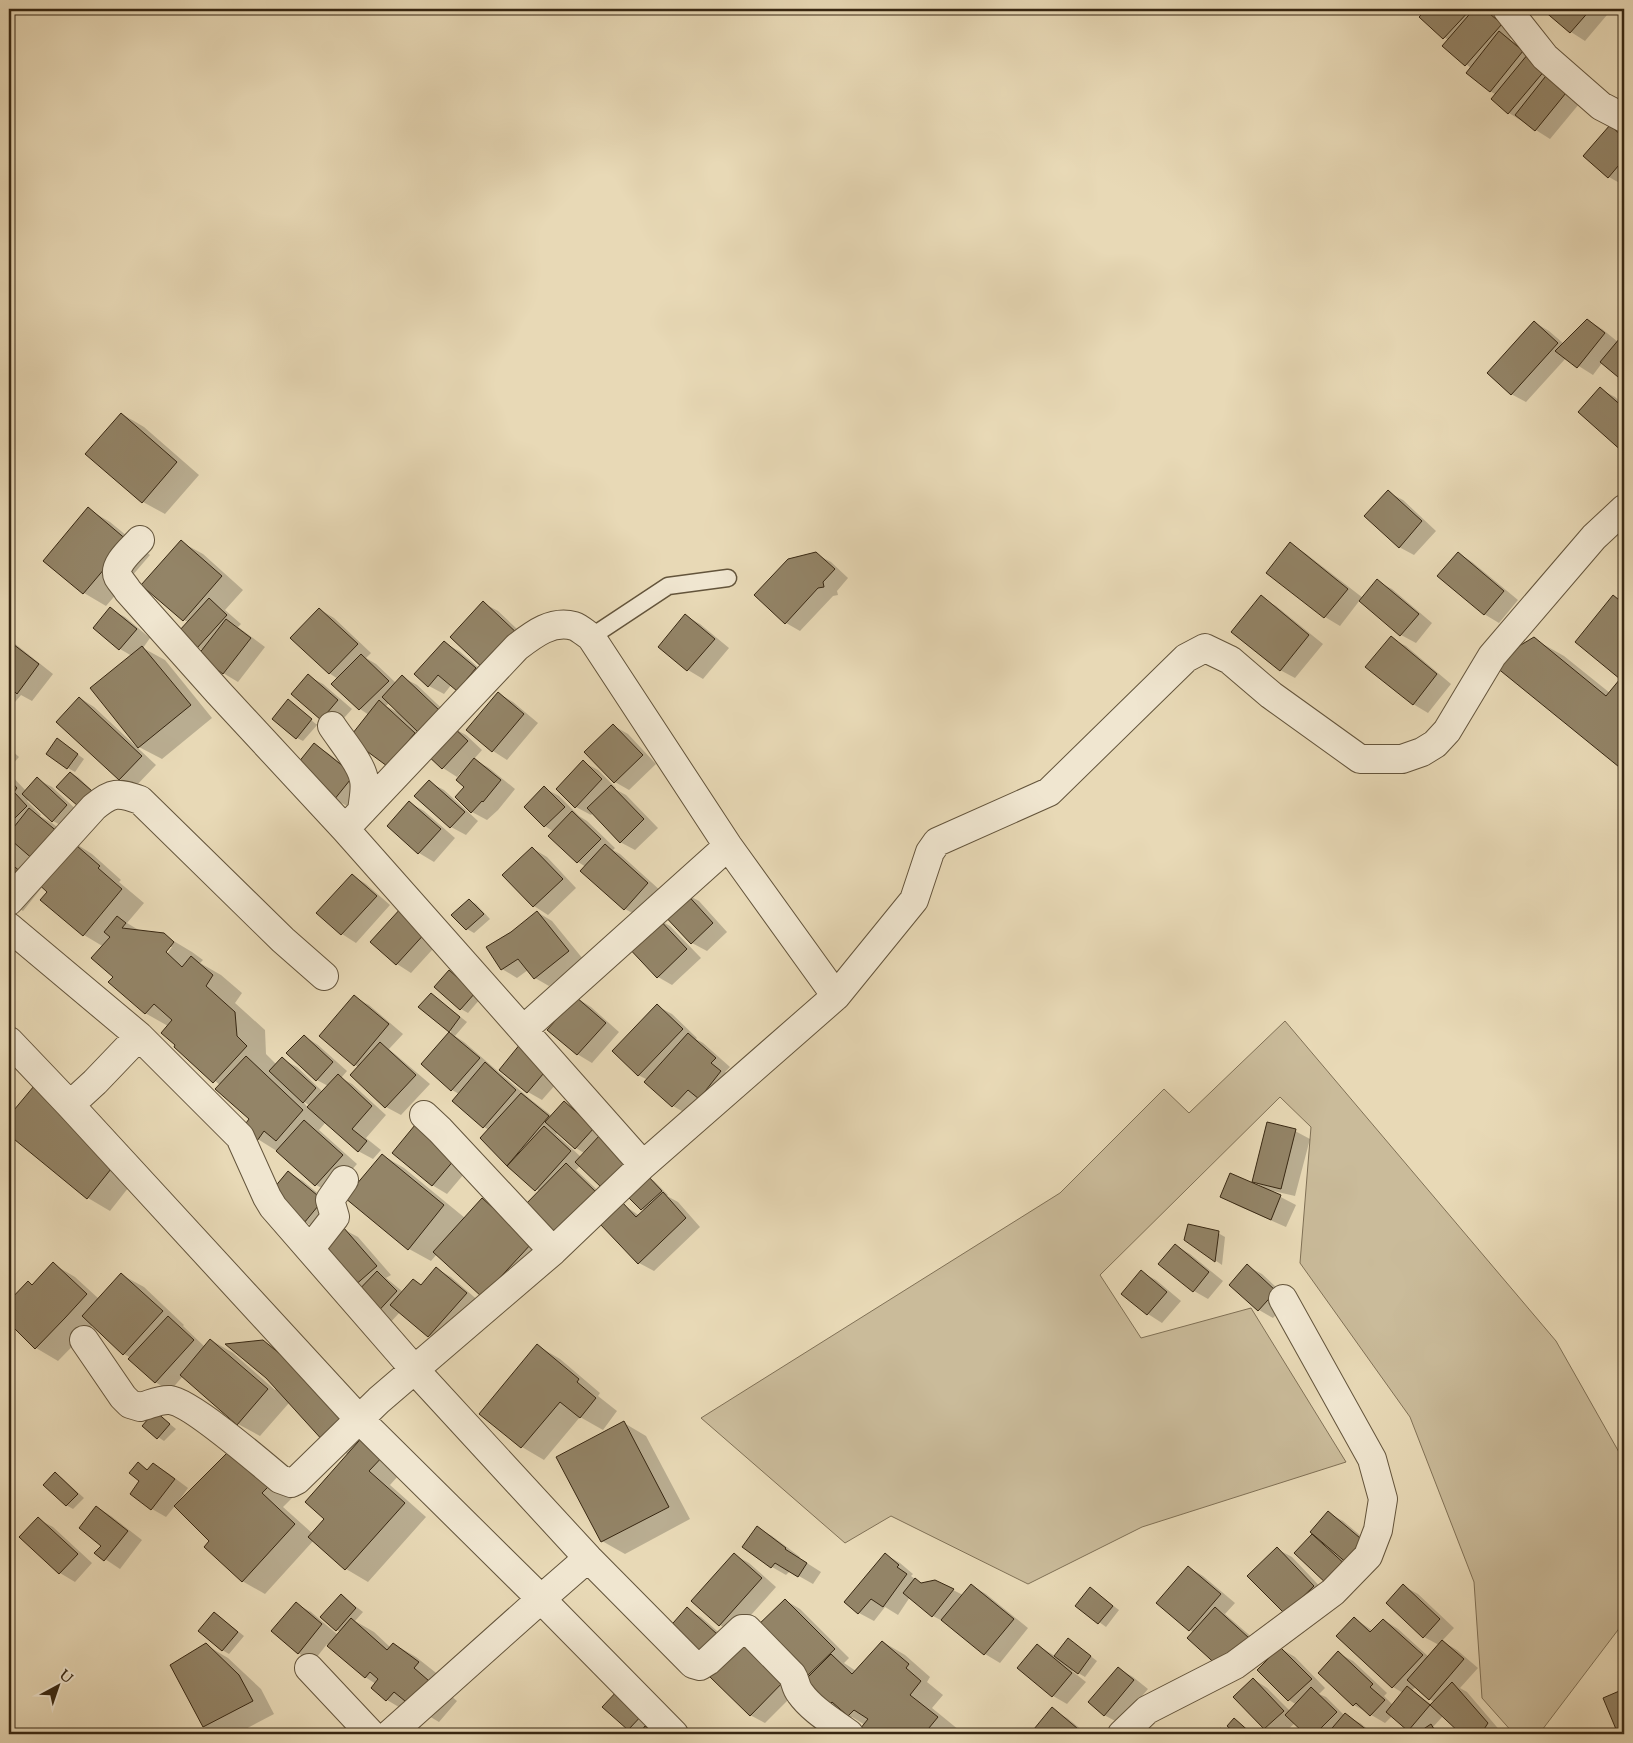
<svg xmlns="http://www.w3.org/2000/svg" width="1633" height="1743" viewBox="0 0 1633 1743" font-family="'Sorts Mill Goudy',serif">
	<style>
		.green { fill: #cabb9a; stroke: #807156 }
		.shadow { fill: #0003; fill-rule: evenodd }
		.building { fill: #938467; stroke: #372712 }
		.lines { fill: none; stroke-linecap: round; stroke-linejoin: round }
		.service-casing { stroke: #63543b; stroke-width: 19 }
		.minor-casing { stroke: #63543b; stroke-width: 30 }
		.service { stroke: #f0e6d0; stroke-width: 16 }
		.minor { stroke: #f0e6d0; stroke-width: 28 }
	</style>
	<rect width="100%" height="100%" fill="#e8d9b6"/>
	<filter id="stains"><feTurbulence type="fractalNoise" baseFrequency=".004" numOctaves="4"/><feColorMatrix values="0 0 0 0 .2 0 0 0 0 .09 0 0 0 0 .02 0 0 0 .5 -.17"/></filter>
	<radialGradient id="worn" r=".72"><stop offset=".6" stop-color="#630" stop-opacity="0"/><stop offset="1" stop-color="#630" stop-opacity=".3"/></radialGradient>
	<!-- green -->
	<path class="green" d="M1285,1021L1556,1341L1624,1461V1622L1539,1734H1514L1482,1698L1474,1582L1410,1417L1300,1263L1311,1127L1280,1097L1100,1275L1141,1338L1251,1308L1346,1462L1142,1527L1028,1584L891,1516L845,1543L701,1418L1060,1193L1164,1089L1189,1113Z"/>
	<!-- shadow -->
	<path class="shadow" d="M1425,9H1493L1490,12L1515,33L1510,39L1584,98L1550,139L1509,113L1496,95L1490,91L1471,68L1443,46L1448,40L1421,17L1427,10Z
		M1545,9H1612L1585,41L1571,32L1544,10Z
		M1610,127L1624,135L1623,185L1609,177Z
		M1588,320L1602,329L1618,342L1620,340L1624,342V380L1602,363L1593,375L1566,358L1526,402L1511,394L1534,322L1549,331L1564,344Z
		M1600,389L1615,397L1624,405V451L1579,412Z
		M122,414L144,427L199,475L165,514L143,502Z
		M1388,492L1403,500L1436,531L1414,555L1399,547Z
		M88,509L110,522L150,555L106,606L84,593L45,561Z
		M181,542L203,554L243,590L225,610L241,624L238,627L265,647L238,682L223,673L203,650L197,647L188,622L184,620Z
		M1290,544L1305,553L1363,598L1377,581L1392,589L1432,623L1416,643L1401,635L1360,600L1340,626L1325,617L1268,572Z
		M1458,553L1472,562L1518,600L1499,623L1484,614Z
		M816,554L831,562L848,578L837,591L838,595L833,596L800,631L786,623Z
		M1613,596L1624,603V770L1494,664L1534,639L1564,656L1610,693L1622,679Z
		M1261,597L1276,606L1323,644L1295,678L1280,670Z
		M483,603L498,611L535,646L452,637Z
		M110,609L125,617L150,638L143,648L165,660L212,718L162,759L139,747L132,656L120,649L94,628Z
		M319,609L334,618L371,653L366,658L376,664L396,683L402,677L417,685L454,720L429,742L402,773L369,715L360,709L333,684L338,679L329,673ZM389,703L399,713L386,706Z
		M686,616L700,624L729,648L703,679L688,670L660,647Z
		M1391,638L1406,646L1451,684L1428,713L1413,704Z
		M9,639L53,674L32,701L21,695L9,709Z
		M444,643L459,651L490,677L473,698L452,684L444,694L429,686Z
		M308,676L323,684L352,709L336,727L322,719Z
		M498,693L513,702L538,723L507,760L493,751L467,730Z
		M80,698L94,707L156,765L134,788L120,779L58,722Z
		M294,706L316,724H318L303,741L297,738Z
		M614,726L628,734L656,764L629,790L615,782Z
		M451,727L466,735L482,750L474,759L489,768L515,789L498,810L487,820L472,812L462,774L461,773L457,777L443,768L427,753Z
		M58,740L84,759L75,772L68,768Z
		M314,745L328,753L367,784L349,807L334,799Z
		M9,748L19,757L11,766L9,765Z
		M583,762L598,770L616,788L615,789L626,795L658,828L635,850L620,842L593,813L591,815L576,807Z
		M9,773L26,791L37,779L52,787L81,814L68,829L53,821L29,799L27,801L41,815L40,816L52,823L81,847L92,854L121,880L119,882L144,903L127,923L142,932L162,934L192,952L203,960L200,963L221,975L242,993L235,1003L265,1030L266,1054L277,1065L282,1059L297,1067L323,1092L328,1086L317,1080L304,1036L318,1045L347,1071L341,1078L352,1084L386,1115L366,1138L381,1150L373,1159L358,1151L326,1122L319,1130L357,1164L331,1193L316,1185L280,1153L243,1130L251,1118L220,1085L175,1047L177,1045L168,1026L145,1013L115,977L104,947L84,935L43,886L23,911L9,902ZM30,855L35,879L20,867ZM169,947H172L164,958L162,957ZM303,1101L310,1106L308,1108Z
		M71,773L78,777L98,796L86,809Z
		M429,782L444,790L478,821L466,835L451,827Z
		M544,788L559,796L579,816L587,821L615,848L613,850L620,854L662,892L640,917L625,909L586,867L578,862L550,836L554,832L545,826L525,807Z
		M409,802L424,811L455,838L434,862L419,853L389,826Z
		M532,848L547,857L576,888L548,915L534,906Z
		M352,875L366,884L390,905L356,943L342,934L318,913Z
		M684,893L699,901L727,932L707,951L692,943Z
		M469,900L476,904L490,919L474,933L467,929L453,915Z
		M402,908L442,939L411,973L397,964L372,942Z
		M537,912L552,921L583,959L549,986L535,978L528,970L517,978L502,969L512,933Z
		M656,918L670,926L701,958L672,985L658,977Z
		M449,972L481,998L468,1013L461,1009L436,987Z
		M431,994L467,1022L455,1036L464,1042L530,1099L552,1116L564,1102L579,1111L608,1137L576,1170L610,1202L540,1192L482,1138L489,1130L484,1127L459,1094L452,1090L423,1064L451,1032ZM558,1132L576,1148L584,1153L581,1157L556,1134Z
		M354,997L369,1005L403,1034L389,1049L430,1084L401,1115L386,1107L351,1075L359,1067L355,1065Z
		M577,998L591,1007L619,1032L592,1063L577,1054Z
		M657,1006L672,1014L697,1038L696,1039L703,1043L730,1067L725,1072L735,1080L687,1114L673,1106L648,1080L638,1075Z
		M522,1045L563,1076L542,1100L528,1092Z
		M35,1087L136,1178L110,1211L88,1198L9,1133V1118Z
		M415,1127L469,1168L447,1194L432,1185Z
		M1295,1131L1310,1139L1295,1196L1269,1190V1191L1296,1205L1286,1227L1236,1205L1221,1196L1262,1188L1263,1187L1253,1181Z
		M382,1155L404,1168L465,1218L483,1200L505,1212L554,1257L505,1309L437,1254L431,1261L409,1249Z
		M288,1172L303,1181L337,1209L320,1231L305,1222L270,1194Z
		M647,1177L654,1181L668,1195L667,1196L678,1202L700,1227L654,1271L639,1263L601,1224L622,1204L640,1216L645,1211L628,1195Z
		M343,1229L358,1237L391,1275L386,1278L403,1292L422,1286L437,1269L451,1277L481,1303L443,1344L429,1336L400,1312L388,1325L353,1286Z
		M1218,1233L1225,1237L1222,1265L1185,1239Z
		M1175,1245L1190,1254L1223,1281L1208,1299L1194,1291Z
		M53,1264L75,1277L99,1299L122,1275L144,1287L184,1325L183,1326L205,1347L211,1340L233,1353L275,1390L276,1389L263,1341L286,1354L407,1466L390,1485L426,1517L368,1582L346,1569L314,1540L265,1594L242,1581L211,1541L175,1506L166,1517L152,1509L141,1481L138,1464L149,1470L154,1464L168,1473L188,1488L178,1502L179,1503L256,1460L293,1497L283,1507L312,1533L325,1519L349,1455L326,1442L289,1403L260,1436L238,1424L183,1376L170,1391L155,1382L131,1358L124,1354L93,1325L58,1361L36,1348L9,1321V1302L28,1283L33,1285Z
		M1247,1266L1262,1274L1290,1300L1273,1318L1259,1310Z
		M1141,1272L1156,1280L1181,1301L1162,1323L1148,1314L1123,1293Z
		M538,1346L560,1359L600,1393L598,1396L617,1411L603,1430L580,1417L544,1460L522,1447L481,1413Z
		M155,1412L176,1429L164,1441L158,1437Z
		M624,1423L646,1436L690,1519L625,1554L602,1541Z
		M56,1474L62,1478L84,1498L73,1509L66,1505Z
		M97,1507L111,1516L142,1540L120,1569L96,1553L102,1546Z
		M1328,1513L1343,1521L1380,1552L1350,1564L1296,1553L1314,1534Z
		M38,1519L53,1527L92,1563L75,1582L60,1573L21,1537Z
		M758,1528L772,1536L800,1557L799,1558L821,1572L813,1584L790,1571L786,1575L772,1567L744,1546Z
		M1277,1549L1292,1557L1328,1595L1300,1622Z
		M885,1554L900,1563L913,1574L911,1576L922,1584L953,1590L963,1595L971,1585L986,1594L1028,1628L1000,1663L985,1654L948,1624L933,1616L910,1597L898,1615L885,1607L874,1621L859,1613L845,1601Z
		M735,1555L749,1563L776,1587L734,1634L720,1625L693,1601Z
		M1188,1567L1203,1576L1235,1603L1225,1614L1263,1647L1194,1633L1190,1630Z
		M1403,1586L1418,1594L1454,1628L1442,1641L1457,1650L1478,1668L1460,1688L1467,1692L1502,1733L1501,1734H1463L1443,1716L1433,1727L1445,1734H1416L1392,1716L1385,1723L1354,1705L1338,1653L1353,1661L1387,1693L1384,1696L1393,1705L1403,1693L1393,1687L1354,1618L1373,1631L1384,1620L1398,1629L1429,1657L1439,1645L1424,1637ZM1416,1687L1429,1699L1435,1702L1432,1705L1412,1690Z
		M1091,1589L1119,1610L1106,1627L1077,1606Z
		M341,1595L363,1612L355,1621L374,1632L391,1648L394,1644L416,1657L440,1676L435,1682L457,1701L439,1722L417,1709L409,1713L387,1700L376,1684L365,1677L327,1644L313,1662L298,1653L296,1604L311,1612L338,1635L341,1632L337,1630Z
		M785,1600L800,1609L849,1658L844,1663L856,1671L883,1642L905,1655L930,1677L927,1682L943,1695L932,1708L959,1730L956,1734H869L862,1729L865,1725L852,1717L848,1721L802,1686L765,1723L750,1715Z
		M687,1609L701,1617L731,1643L713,1663Z
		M215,1613L244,1636L229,1654L222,1650Z
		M1075,1644L1097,1661L1085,1677L1073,1670L1072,1671L1086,1682L1067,1704L1053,1696L1037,1645L1055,1656Z
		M206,1645L228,1658L261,1689L274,1714L236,1734H217L204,1727L171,1665Z
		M1280,1648L1295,1657L1325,1688L1319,1694L1326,1697L1344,1715L1360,1723L1374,1734H1307L1295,1723L1283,1734H1275L1265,1728L1234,1697L1253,1679L1267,1688L1290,1711L1297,1705L1289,1700L1259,1670Z
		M1118,1668L1133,1677L1148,1689L1119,1723L1104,1715Z
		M604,1707L660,1720L650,1730L656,1734H638L629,1729Z
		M1052,1709L1067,1718L1087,1734H1042L1036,1729Z
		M810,1730L818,1734H807Z"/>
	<!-- building -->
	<path class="building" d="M1427,9H1471L1443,39L1419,17Z
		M1474,9H1484L1502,24L1465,66L1442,46Z
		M1544,9H1591L1570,33L1543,10Z
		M1499,31L1523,51L1490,92L1466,73Z
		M1528,54L1546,69L1508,114L1491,99Z
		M1549,72L1570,88L1535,131L1515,115Z
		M1610,125L1624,138V159L1608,178L1583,156Z
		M1587,319L1605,333L1577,368L1555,351Z
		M1534,321L1558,343L1511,395L1487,373Z
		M1620,338L1624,342V382L1600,362Z
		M1600,387L1624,408V453L1578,412Z
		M121,413L177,462L142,503L85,454Z
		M1388,490L1422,521L1399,548L1364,516Z
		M88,507L128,541L83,594L43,561Z
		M181,540L222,576L183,621L141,585Z
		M1290,542L1348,589L1324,618L1266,573Z
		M816,552L835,569L823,582L824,587L818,588L785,624L754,595L788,559Z
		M1458,552L1504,591L1484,615L1437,576Z
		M1377,579L1419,614L1400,636L1359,601Z
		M1261,595L1309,635L1280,671L1231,632Z
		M1613,595L1624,604V771L1491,663L1534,637L1606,696L1620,679L1575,642Z
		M209,598L227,615L197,648L179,631Z
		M483,601L521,637L487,672L450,637Z
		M110,607L137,629L119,650L93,628Z
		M319,608L358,644L329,674L290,638Z
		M685,614L715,639L687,671L658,647Z
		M226,619L251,638L223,674L198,655Z
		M1391,636L1437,674L1413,705L1365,667Z
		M9,641L39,664L17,694L9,686Z
		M444,641L476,668L457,691L438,675L428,687L414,674Z
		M142,646L191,705L138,748L90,688Z
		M361,654L389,681L359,710L331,684Z
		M308,674L338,700L321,720L291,694Z
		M402,675L440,711L419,733L382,697Z
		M498,692L524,714L492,752L466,730Z
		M79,697L142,756L119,780L56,722Z
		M288,699L312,719L296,739L272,719Z
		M379,700L415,733L387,766L349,738Z
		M613,724L643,755L614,783L584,752Z
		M451,725L468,741L442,769L425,753Z
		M57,738L78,754L67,769L46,754Z
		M314,743L354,775L334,800L294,768Z
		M474,758L501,780L483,802L482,801L471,813L455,797L464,787L456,780Z
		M583,760L602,779L575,808L556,789Z
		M70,772L92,791L78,806L56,787Z
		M37,777L67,805L52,822L22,794Z
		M9,779L17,788L14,792L27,806L13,820L9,816Z
		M429,780L465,812L450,828L414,796Z
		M611,785L644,819L620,843L587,808Z
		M544,786L565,807L544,827L524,807Z
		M409,801L441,829L418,854L387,826Z
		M29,808L59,833L35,861L11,840L9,842V822L14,827Z
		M572,811L601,839L577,863L548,836Z
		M69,839L100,866L98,868L122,889L83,936L40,900L47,892L33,879Z
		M605,844L648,883L624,910L580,871Z
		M532,847L563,879L533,907L502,875Z
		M9,862L22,873L9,888Z
		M352,874L377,896L341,935L316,913Z
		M684,891L713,923L691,944L661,912Z
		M469,899L484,914L466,930L451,915Z
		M402,907L428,930L396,965L370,942Z
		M537,911L569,951L534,979L518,959L501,970L486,947L511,932Z
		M117,916L126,923L122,928L164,933L174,942L166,952L182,967L191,956L213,975L206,986L235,1012L237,1036L247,1046L213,1083L174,1047L175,1045L161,1033L172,1020L154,1004L145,1014L108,982L113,977L91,958L110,937L104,932Z
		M656,916L687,949L657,978L625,944Z
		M449,970L475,993L460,1010L434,987Z
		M431,993L460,1017L449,1032L418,1007Z
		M354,995L389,1024L354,1066L319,1036Z
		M576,997L606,1023L577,1055L547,1030Z
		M657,1004L683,1029L638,1076L612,1051Z
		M449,1032L480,1058L451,1091L421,1064Z
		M688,1033L716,1058L711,1063L721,1071L699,1099L688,1090L672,1107L644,1082Z
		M304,1035L333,1062L316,1081L286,1053Z
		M380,1042L416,1075L385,1108L350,1075Z
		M521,1043L549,1067L527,1093L499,1070Z
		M246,1056L303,1110L276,1141L264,1131L257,1141L241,1130L249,1119L215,1089Z
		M282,1057L316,1088L303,1103L269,1071Z
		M485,1062L516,1090L483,1128L452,1101Z
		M338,1074L372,1106L352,1129L367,1141L358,1152L307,1107Z
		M34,1086L115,1164L87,1199L9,1135V1116Z
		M521,1093L549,1116L507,1166L480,1138Z
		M564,1101L594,1128L575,1149L545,1122Z
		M304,1120L343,1155L315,1186L276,1151Z
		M1267,1122L1296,1129L1281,1189L1252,1182Z
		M415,1125L455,1159L432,1186L392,1153Z
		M544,1126L571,1151L535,1191L507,1166Z
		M600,1135L627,1161L602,1188L575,1162Z
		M382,1154L444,1205L408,1250L345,1198Z
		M566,1163L597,1193L553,1238L522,1208Z
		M288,1171L323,1200L304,1223L269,1194Z
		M1230,1173L1281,1195L1271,1220L1220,1197Z
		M647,1175L662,1191L641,1210L626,1195Z
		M663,1192L686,1218L638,1264L600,1224L622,1202L636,1217Z
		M482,1198L532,1243L482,1297L433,1252Z
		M1188,1224L1219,1231L1215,1262L1184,1240Z
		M343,1227L377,1266L353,1287L319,1249Z
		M1175,1244L1209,1272L1193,1292L1158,1264Z
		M53,1262L87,1294L65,1318L35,1349L9,1323V1301L28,1281L32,1285Z
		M1247,1264L1276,1291L1258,1311L1229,1285Z
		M436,1267L467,1293L428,1337L390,1305L413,1279L421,1285Z
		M1141,1270L1167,1292L1147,1315L1121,1294Z
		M377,1271L397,1291L373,1317L352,1297Z
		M121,1273L163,1311L123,1355L82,1316Z
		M168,1316L194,1340L155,1383L128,1359Z
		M210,1339L268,1389L237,1425L180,1375Z
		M263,1340L286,1359L347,1422L325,1443L266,1378L225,1344Z
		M537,1344L579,1379L577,1382L596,1398L580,1418L560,1402L521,1448L479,1414Z
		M155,1411L170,1424L157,1439L142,1426Z
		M624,1421L669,1507L601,1542L556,1457Z
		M365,1434L386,1453L369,1471L405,1503L345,1570L308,1537L324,1519L305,1502Z
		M234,1446L272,1483L262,1493L295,1524L242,1582L204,1547L209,1541L174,1506Z
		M138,1462L147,1470L153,1463L175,1479L151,1510L130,1494L139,1481L129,1473Z
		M55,1472L78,1494L66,1506L43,1485Z
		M96,1506L128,1531L104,1561L94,1553L101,1546L79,1528Z
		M1328,1511L1366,1543L1348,1564L1310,1532Z
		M38,1517L78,1554L59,1574L19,1537Z
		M757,1526L786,1548L785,1549L807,1563L798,1577L775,1563L771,1568L742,1547Z
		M1312,1534L1348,1567L1330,1587L1294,1553Z
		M1277,1547L1314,1586L1285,1614L1247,1576Z
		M734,1553L762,1578L719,1626L691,1601Z
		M885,1553L899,1565L897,1567L907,1574L883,1607L871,1599L858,1614L844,1602Z
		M1188,1566L1221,1594L1189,1631L1156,1603Z
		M915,1578L921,1583L935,1580L954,1589L932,1617L903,1593Z
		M971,1584L1014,1619L984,1655L941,1620Z
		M1403,1584L1440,1619L1423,1638L1386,1603Z
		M1090,1587L1113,1606L1098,1624L1075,1606Z
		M341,1594L356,1608L336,1631L320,1617Z
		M785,1599L835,1649L804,1679L754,1629Z
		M296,1602L322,1624L298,1654L271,1631Z
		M687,1607L717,1634L698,1656L667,1630Z
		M1215,1607L1249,1638L1221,1669L1187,1638Z
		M214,1612L238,1632L222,1651L198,1631Z
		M1354,1617L1370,1632L1383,1619L1423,1655L1392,1688L1336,1636Z
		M351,1618L387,1650L393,1643L419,1662L414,1668L436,1687L416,1710L394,1692L386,1701L371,1688L378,1679L370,1672L365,1678L327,1646Z
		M748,1637L788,1677L750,1716L709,1676Z
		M1068,1638L1091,1656L1078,1674L1054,1656Z
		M1442,1640L1464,1659L1429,1700L1407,1680Z
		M882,1641L909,1664L906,1668L921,1681L910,1695L938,1717L924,1734H867L860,1729L868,1719L854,1710L848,1716L832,1702L825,1709L800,1685L831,1654L852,1674Z
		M206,1643L239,1675L253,1701L203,1727L170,1665Z
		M1037,1644L1072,1673L1052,1697L1017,1668Z
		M1280,1647L1312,1679L1288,1701L1257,1670Z
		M1338,1651L1373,1684L1370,1687L1385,1700L1370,1716L1356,1703L1353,1706L1318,1673Z
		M1118,1667L1134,1680L1104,1716L1088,1702Z
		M1253,1678L1284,1711L1264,1729L1233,1697Z
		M1452,1682L1488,1723L1481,1734H1461L1430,1705Z
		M1407,1686L1430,1705L1408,1731L1386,1712Z
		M1311,1687L1337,1712L1315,1734H1305L1285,1715Z
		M620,1688L646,1711L628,1730L602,1707Z
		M1624,1689V1734H1618L1603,1698Z
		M1052,1707L1084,1734H1040L1034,1729Z
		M1345,1713L1368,1731L1366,1734H1327Z
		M1234,1718L1252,1734H1236L1227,1726Z
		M1431,1724L1437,1734H1416Z
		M645,1726L656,1734H639Z
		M1220,1728L1228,1734H1214Z"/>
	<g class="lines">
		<defs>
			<path id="service" d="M591,637L668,586L728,578"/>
			<path id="minor" d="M1507,9L1545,57L1601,106L1624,118
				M140,540C133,548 112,565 118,577C121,582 125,586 128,591L218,692L345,829L643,1165
				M332,726C341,740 362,764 364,780C366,789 363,801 362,811
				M9,901L94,807C112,792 118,792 140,800L283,940L324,976
				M9,927L139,1036L240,1137L267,1197L273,1207L414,1369L588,1558L687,1658L693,1664L700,1666L708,1661L742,1629H747L792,1675C796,1681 795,1687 800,1693C812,1710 833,1722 849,1734
				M836,996L914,900L930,852L937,842L1049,792L1186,658L1205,648L1230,660L1271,695L1360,759H1402L1422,752L1435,744L1447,731L1492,656L1594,537L1624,509
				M523,1030L728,846
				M9,1041L70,1105L359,1419L541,1599L674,1734
				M70,1105L95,1082L139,1036
				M424,1115L440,1130L553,1251
				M310,1249L335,1217L330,1200L344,1180
				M84,1340L123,1397L130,1404L140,1407C149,1405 160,1399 170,1400C190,1402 261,1463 280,1479L291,1483L297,1480L379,1400L553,1251L643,1165L836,996L728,846L591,637C586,634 580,628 574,626C552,620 534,634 517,647L345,829
				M309,1668L371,1734
				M390,1734L541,1599L588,1558
				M1122,1734L1147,1710L1235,1665L1333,1592L1368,1556L1378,1530L1383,1499L1372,1459L1283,1299"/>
		</defs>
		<!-- service casing -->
		<use href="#service" class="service-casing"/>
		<!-- minor casing -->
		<use href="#minor" class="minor-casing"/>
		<!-- service -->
		<use href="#service" class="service"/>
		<!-- minor -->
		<use href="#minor" class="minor"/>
	</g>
	<!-- margin -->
	<rect width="1633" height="1743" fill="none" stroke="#e8d9b6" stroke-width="30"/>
	<rect x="10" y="10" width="1613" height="1723" fill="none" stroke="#372712" stroke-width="2.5"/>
	<rect x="15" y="15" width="1603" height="1713" fill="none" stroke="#372712"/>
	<!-- north arrow -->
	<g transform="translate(58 1686) rotate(40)" stroke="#f0e6d0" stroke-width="4" paint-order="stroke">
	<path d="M0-4L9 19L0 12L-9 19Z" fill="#372712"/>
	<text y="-8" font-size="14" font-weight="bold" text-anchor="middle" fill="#372712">U</text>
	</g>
	<rect width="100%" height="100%" filter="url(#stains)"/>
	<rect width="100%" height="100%" fill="url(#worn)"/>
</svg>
